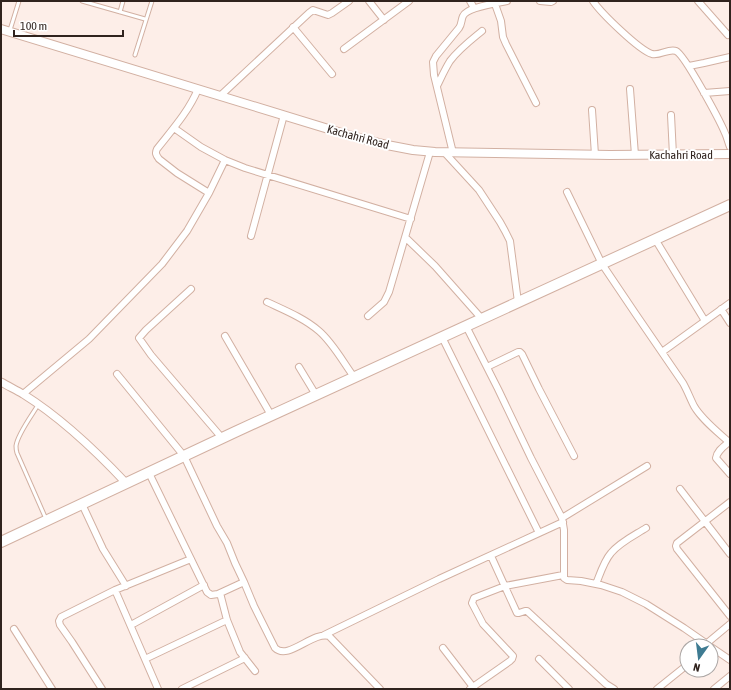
<svg xmlns="http://www.w3.org/2000/svg" width="731" height="690" viewBox="0 0 731 690" font-family="'Asap Condensed',sans-serif">
	<style>
		.lines { fill: none; stroke-linecap: round; stroke-linejoin: round }
		.service-casing { stroke: #d2b0a2; stroke-width: 5 }
		.minor-casing { stroke: #d2b0a2; stroke-width: 8 }
		.tertiary-casing { stroke: #d2b0a2; stroke-width: 9 }
		.secondary-casing { stroke: #d2b0a2; stroke-width: 10 }
		.trunk-casing { stroke: #d2b0a2; stroke-width: 12 }
		.service { stroke: #fff; stroke-width: 3 }
		.minor { stroke: #fff; stroke-width: 6 }
		.tertiary { stroke: #fff; stroke-width: 7 }
		.secondary { stroke: #fff; stroke-width: 8 }
		.trunk { stroke: #fff; stroke-width: 10 }
		.labels { text-anchor: middle; dominant-baseline: central; stroke-width: 4; stroke-linejoin: round; paint-order: stroke }
		.street-label { font-size: 12px; fill: #30231e; stroke: #fff }
	</style>
	<rect width="100%" height="100%" fill="#fdeee8"/>
	<g class="lines">
		<defs>
			<path id="service" d="M82,1L145,19
				M120,12L123,1
				M10,30L19,1
				M135,55L152,1
				M38,405C32,415 17,435 16,446C16,448 16,450 17,453L46,519"/>
			<path id="minor" d="M369,1L384,20
				M470,1L474,8
				M540,1L551,2L553,1
				M593,1C601,13 639,50 652,54C660,56 669,48 676,51C685,55 720,121 725,133C727,137 728,142 730,147
				M698,1L728,35
				M495,4L501,21L503,37L506,44L536,103
				M293,27L332,74
				M344,49L409,1
				M689,66L704,63L730,57
				M437,86C441,78 445,69 450,61C459,49 471,40 482,31
				M198,89C189,111 172,130 157,149C155,153 156,155 159,159L177,173L209,193
				M630,89L635,155
				M704,93L730,91
				M220,96L309,13L313,10L328,15L332,13L349,1
				M592,110L595,155
				M671,115L673,155
				M174,128L201,147L225,160L245,168L411,219
				M445,153L479,190L500,222L505,231L510,241L518,302
				M453,153L434,75L433,62L436,56L459,28C462,24 461,20 463,16C467,7 498,3 507,1
				M567,192L602,264L635,313L683,383C687,390 690,398 694,406C702,420 718,432 730,443
				M251,236L284,115
				M406,238L435,266L482,319
				M655,239L705,321
				M191,289L146,330L139,338L151,355L222,438
				M267,302C284,310 304,318 319,331C333,343 343,362 354,377
				M721,309L730,323
				M368,316L384,302L389,292L430,152
				M466,326L498,389L531,458L562,518L564,530V578L567,580L581,581L601,585L622,592L646,604L684,628L710,646
				M225,336L271,415
				M442,337L539,533
				M662,352L730,303
				M299,367L316,395
				M487,367L518,352H520L522,354L539,389L574,456
				M117,374L184,456L217,526L227,543L235,563L244,582L254,606L275,648C288,661 313,631 329,636L380,689
				M23,394L89,339L162,264L187,231L209,193L225,160
				M729,442C723,447 717,451 716,458L730,474
				M149,473L207,592L211,595L218,594L244,582
				M680,489L730,554
				M730,502L677,543L676,546L677,549L730,616
				M82,504L103,549L126,586
				M562,518L647,466
				M491,556L517,613H519L525,611H527L606,684L614,689
				M596,584C600,574 604,561 611,553C620,542 635,535 646,528
				M115,590L158,689
				M220,593L227,620L240,652L255,671
				M131,625L204,585
				M14,629L52,689
				M324,635L439,579L563,522
				M706,644L730,624
				M711,647L730,660
				M443,648L473,687
				M145,659L227,620
				M539,659L569,689
				M102,689L72,642L60,625L59,621L61,617L115,590L191,559
				M182,689L245,658
				M470,689L510,661L512,659L513,656L483,624L472,603L474,598L505,586L563,575
				M657,689L687,665
				M714,689L730,676"/>
			<path id="tertiary" d="M1,382C8,386 16,390 23,394C60,417 96,451 126,483"/>
			<path id="secondary" d="M1,29L348,135L387,145L413,150L435,152L610,155L730,154"/>
			<path id="trunk" d="M1,542L235,432L730,205"/>
		</defs>
		<!-- service casing -->
		<use href="#service" class="service-casing"/>
		<!-- minor casing -->
		<use href="#minor" class="minor-casing"/>
		<!-- tertiary casing -->
		<use href="#tertiary" class="tertiary-casing"/>
		<!-- secondary casing -->
		<use href="#secondary" class="secondary-casing"/>
		<!-- trunk casing -->
		<use href="#trunk" class="trunk-casing"/>
		<!-- service -->
		<use href="#service" class="service"/>
		<!-- minor -->
		<use href="#minor" class="minor"/>
		<!-- tertiary -->
		<use href="#tertiary" class="tertiary"/>
		<!-- secondary -->
		<use href="#secondary" class="secondary"/>
		<!-- trunk -->
		<use href="#trunk" class="trunk"/>
	</g>
	<g class="labels">
		<!-- street labels -->
		<g class="street-label">
			<text transform="translate(358 137) rotate(15)">Kachahri Road</text>
			<text x="681" y="155">Kachahri Road</text>
		</g>
	</g>
	<!-- border -->
	<rect width="731" height="690" fill="none" stroke="#30231e" stroke-width="4"/>
	<!-- north arrow -->
	<g transform="translate(699 658) rotate(194)"><circle r="19" fill="#ffffff" stroke="#aca7a5"/>
	<path d="M0-3L7 15L0 10L-7 15Z" fill="#3e7b92"/>
	<text y="-6" font-size="11" font-weight="bold" text-anchor="middle" fill="#30231e">N</text>
	</g>
	<!-- scale -->
	<path d="M14 30v6h109v-6" fill="none" stroke="#30231e" stroke-width="2"/>
	<text x="20" y="30" font-size="12" fill="#30231e" stroke="#ffffff" stroke-width="3" paint-order="stroke">100 m</text>
</svg>
